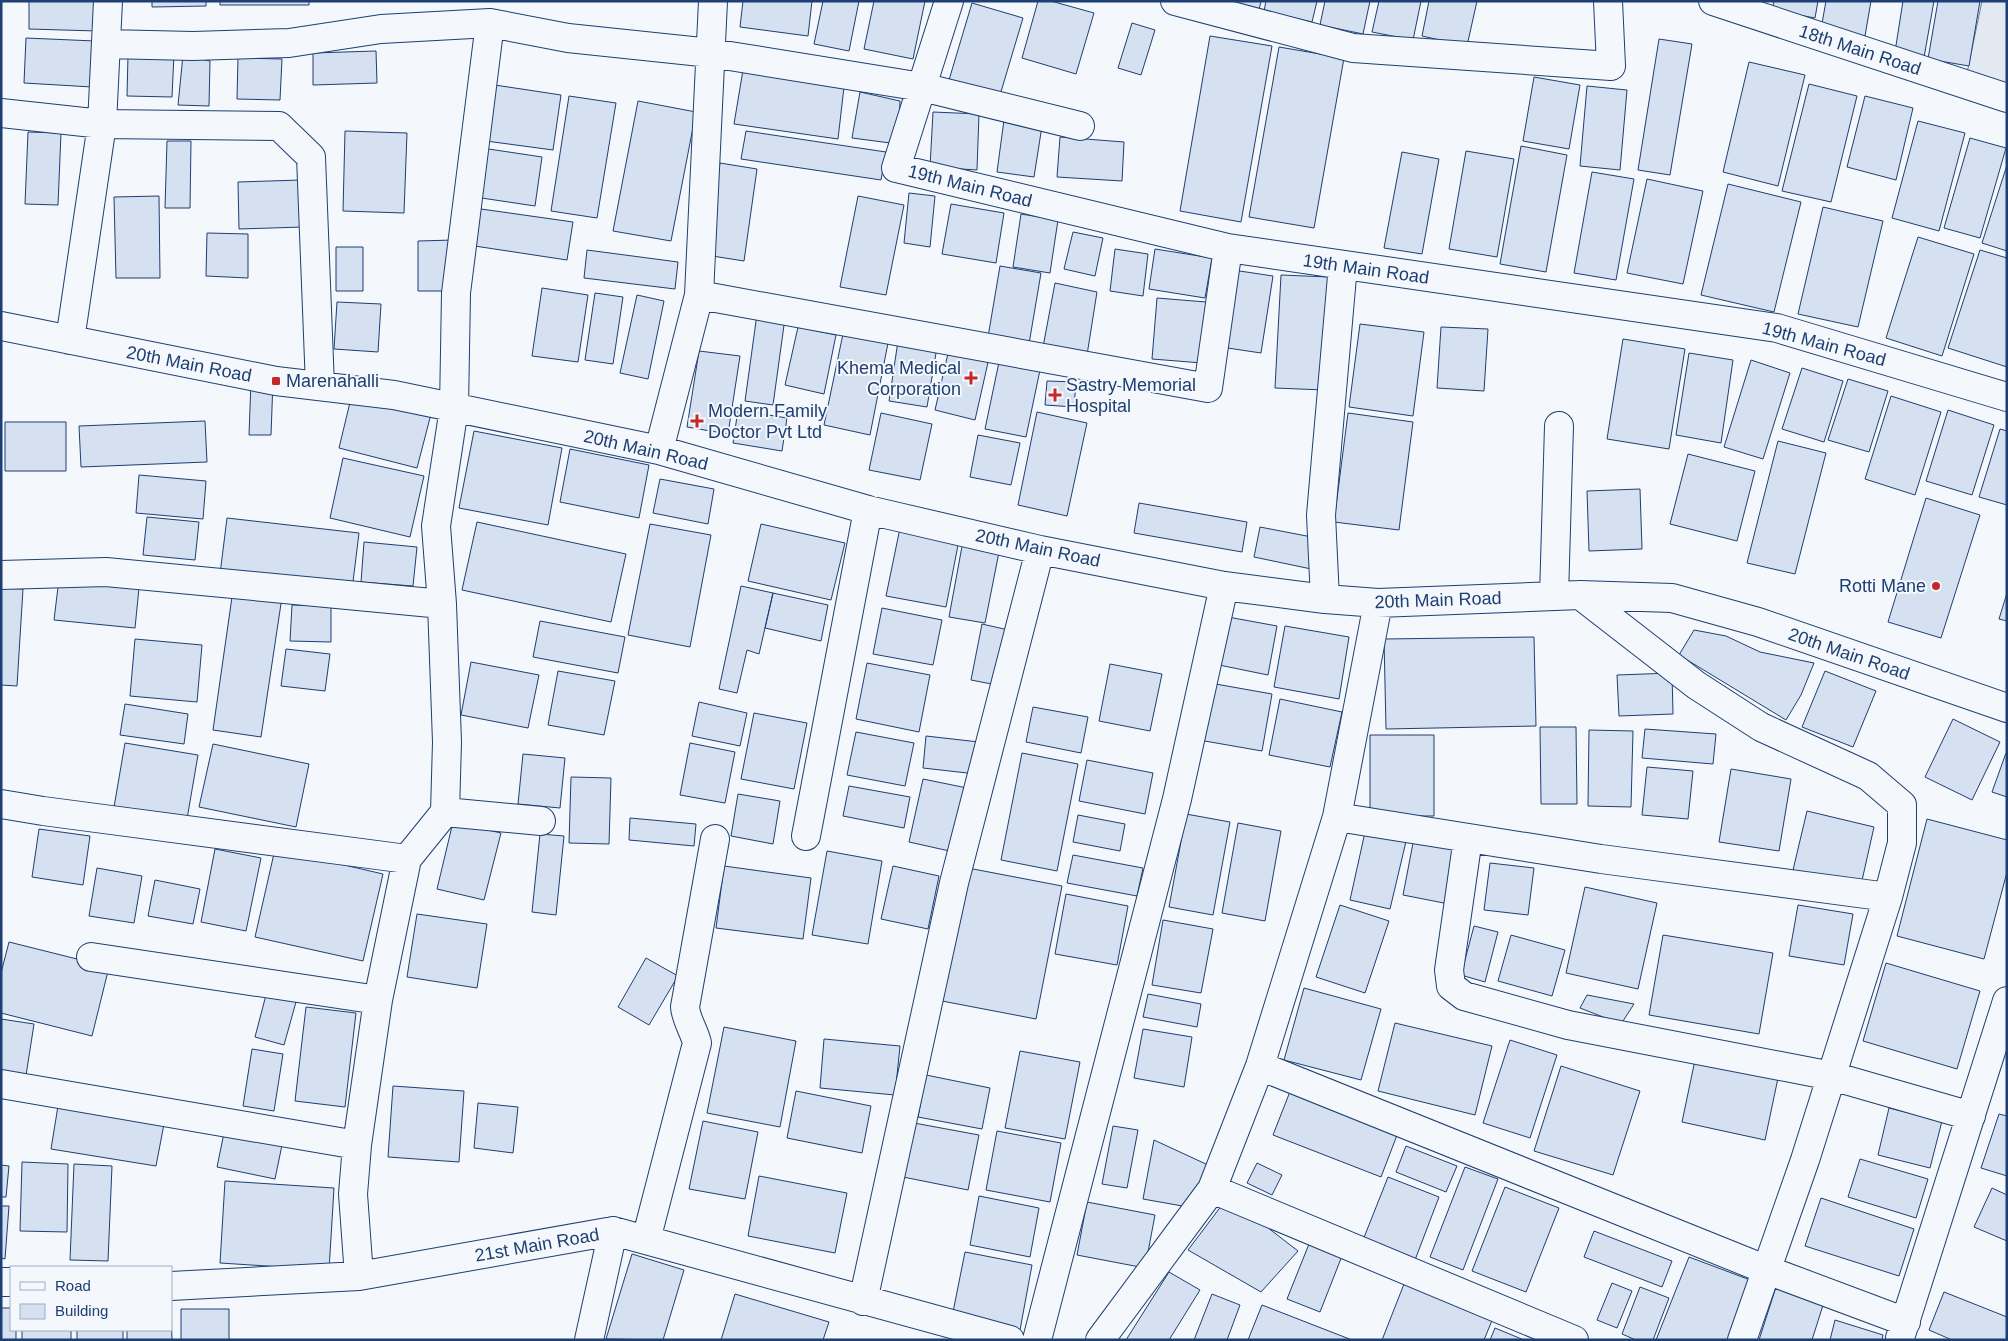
<svg xmlns="http://www.w3.org/2000/svg" width="2008" height="1341" viewBox="0 0 2008 1341" font-family="Helvetica,sans-serif">
	<style>
		.green { fill: #e3e9f0; stroke: #687fa3 }
		.building { fill: #d5e0f0; stroke: #1d3f73 }
		.lines { fill: none; stroke-linecap: round; stroke-linejoin: round }
		.minor-casing { stroke: #1d3f73; stroke-width: 30 }
		.minor { stroke: #f4f7fb; stroke-width: 28 }
		.poi-dot { fill: #c62828; stroke: #f4f7fb; stroke-width: 2 }
		.labels { text-anchor: middle; dominant-baseline: central; stroke-width: 4; stroke-linejoin: round; paint-order: stroke }
		.street-label { font-size: 18px; fill: #1d3f73; stroke: #f4f7fb }
		.poi-label { font-size: 18px; fill: #1d3f73; stroke: #f4f7fb; text-anchor: start }
	</style>
	<rect width="100%" height="100%" fill="#f4f7fb"/>
	<!-- green -->
	<path class="green" d="M1982,1H2007V85L1967,73Z"/>
	<!-- building -->
	<path class="building" d="M29,1H98L97,31L29,29Z
		M152,1H206V6L152,7Z
		M220,1H309V5H220Z
		M743,1H812L808,36L740,27Z
		M823,1H859L849,51L814,44Z
		M874,1H925L913,59L864,49Z
		M1038,1H1051L1094,13L1076,74L1022,58Z
		M1220,1H1261L1259,10Z
		M1266,1H1317L1312,22L1264,11Z
		M1325,1H1370L1363,34L1320,25Z
		M1379,1H1421L1413,40L1372,32Z
		M1429,1H1477L1467,46L1422,36Z
		M1774,1H1818L1815,18L1772,10Z
		M1826,1H1871L1865,36L1821,29Z
		M1903,1H1934L1923,63L1894,58Z
		M1938,1H1980L1969,66L1928,59Z
		M972,3L1023,18L1000,95L949,80Z
		M1132,23L1155,30L1141,75L1118,68Z
		M1210,36L1272,46L1241,222L1180,211Z
		M26,38L95,41L92,87L24,83Z
		M1659,39L1692,44L1670,175L1638,170Z
		M1279,47L1344,58L1314,228L1249,217Z
		M376,51L377,83L313,85V53Z
		M174,54L172,97L127,96L128,55Z
		M183,55L210,61L209,106L178,105Z
		M238,58L282,59L280,100L237,99Z
		M1749,62L1805,75L1778,186L1723,172Z
		M743,70L844,87L838,139L734,124Z
		M1534,77L1580,85L1569,149L1523,141Z
		M1809,84L1857,96L1831,202L1782,191Z
		M495,85L561,95L553,150L486,141Z
		M1587,86L1627,90L1620,170L1580,166Z
		M860,92L900,101L898,144L852,138Z
		M569,96L616,103L597,218L551,211Z
		M1865,96L1913,108L1896,180L1847,167Z
		M638,101L696,112L671,241L613,231Z
		M933,112L979,114L977,170L930,167Z
		M1004,120L1042,126L1034,177L997,172Z
		M1918,121L1965,133L1939,231L1892,218Z
		M345,131L407,133L404,213L343,211Z
		M746,131L886,152L881,180L741,159Z
		M28,132L61,133L58,205L25,204Z
		M1060,137L1124,142L1122,181L1057,177Z
		M1970,138L2006,148L1980,238L1944,228Z
		M167,141H191L190,208H165Z
		M1521,146L1567,155L1546,272L1500,264Z
		M482,148L542,157L535,206L475,197Z
		M1466,151L1514,159L1497,257L1449,249Z
		M1402,152L1439,159L1422,254L1384,248Z
		M720,163L757,169L744,261L706,255Z
		M2007,165V251L1982,243Z
		M1592,172L1634,179L1616,280L1574,273Z
		M1647,179L1703,191L1683,284L1627,273Z
		M301,180L303,227L239,229L238,182Z
		M1728,184L1801,202L1774,312L1701,295Z
		M909,193L935,196L930,247L904,243Z
		M159,196L160,278H116L114,197Z
		M858,196L904,205L886,295L840,287Z
		M951,204L1004,213L996,263L942,254Z
		M1823,207L1883,221L1858,327L1798,314Z
		M474,208L573,222L567,260L468,245Z
		M1021,214L1058,220L1050,273L1013,267Z
		M1073,232L1103,238L1095,276L1064,269Z
		M207,233L248,234V278L206,276Z
		M1918,237L1974,254L1942,356L1886,338Z
		M454,240V291H418V241Z
		M336,247H363V291H336Z
		M1115,249L1148,254L1143,296L1110,291Z
		M1155,249L1212,258L1205,298L1149,289Z
		M587,250L678,262L675,289L584,278Z
		M1980,250L2007,258V367L1948,348Z
		M1000,266L1041,273L1029,344L988,337Z
		M1233,270L1273,276L1261,353L1221,347Z
		M1281,275L1329,277L1324,390L1275,388Z
		M1055,283L1097,292L1087,355L1043,347Z
		M542,288L588,295L578,362L532,356Z
		M595,293L623,297L613,364L585,360Z
		M637,295L664,301L648,379L620,373Z
		M1157,298L1206,302L1202,363L1152,359Z
		M337,302L381,304L378,352L334,349Z
		M757,314L785,318L773,405L745,401Z
		M1360,324L1424,332L1413,416L1349,407Z
		M798,327L836,335L824,394L785,385Z
		M1441,327L1488,329L1484,391L1437,388Z
		M844,329L889,338L870,435L824,425Z
		M1623,339L1685,349L1669,449L1607,439Z
		M898,341L937,347L927,407L889,401Z
		M949,349L989,358L975,420L935,410Z
		M699,351L740,356L728,434L687,427Z
		M1689,353L1733,360L1721,443L1676,435Z
		M1751,360L1790,373L1763,459L1724,447Z
		M999,362L1040,370L1026,437L985,429Z
		M1802,368L1843,381L1824,442L1782,429Z
		M1848,379L1888,391L1869,452L1828,440Z
		M251,381H273L271,435H249Z
		M1047,381L1076,382L1074,407L1045,405Z
		M352,394L431,414L417,468L339,448Z
		M1891,396L1941,412L1915,495L1865,479Z
		M738,410L787,418L782,451L733,443Z
		M1948,410L1994,425L1972,495L1926,481Z
		M1037,412L1087,423L1067,516L1018,505Z
		M881,413L932,424L920,480L869,470Z
		M1348,413L1413,422L1399,530L1334,522Z
		M205,421L207,462L81,467L79,426Z
		M5,422H66V471H5Z
		M2000,429L2007,431V505L1979,497Z
		M474,431L562,448L548,525L459,508Z
		M978,435L1020,443L1011,485L970,477Z
		M1778,441L1826,453L1795,574L1747,563Z
		M570,449L649,465L639,518L560,502Z
		M1688,454L1755,471L1737,541L1670,524Z
		M343,458L424,476L410,537L330,518Z
		M139,475L206,481L203,519L136,513Z
		M660,479L714,489L708,524L653,513Z
		M1640,489L1642,549L1589,551L1587,491Z
		M1926,498L1980,515L1941,638L1888,622Z
		M1139,503L1247,522L1242,552L1134,533Z
		M147,517L199,522L195,560L143,555Z
		M227,518L359,533L352,590L220,574Z
		M477,522L626,554L611,622L462,590Z
		M650,524L711,535L690,647L628,635Z
		M761,524L845,543L831,600L748,581Z
		M1260,527L1322,539L1316,570L1254,557Z
		M900,528L959,540L946,607L886,596Z
		M963,541L1000,547L985,623L949,617Z
		M364,542L417,547L413,586L361,582Z
		M59,579L139,588L135,628L54,620Z
		M741,586L773,593L759,654L747,650L737,693L719,689Z
		M1,588L23,589L17,686L1,685Z
		M233,590L282,597L261,737L213,730Z
		M773,593L828,605L821,641L765,628Z
		M2007,593V621L1999,619Z
		M292,605L331,606V642L290,641Z
		M882,608L942,620L933,665L873,654Z
		M1228,617L1277,626L1268,675L1219,665Z
		M540,621L625,637L618,673L533,657Z
		M982,624L1013,631L1002,686L971,680Z
		M1285,626L1349,637L1339,699L1274,687Z
		M1694,630L1726,636L1760,652L1814,663L1801,695L1786,720L1679,655Z
		M1534,637L1536,726L1386,729L1384,639Z
		M135,639L202,645L197,702L130,696Z
		M286,649L330,654L325,691L281,686Z
		M471,662L539,675L528,728L461,715Z
		M867,663L930,675L919,732L856,719Z
		M1110,664L1162,674L1150,731L1099,721Z
		M558,671L615,681L604,735L548,725Z
		M1825,671L1876,691L1853,747L1802,727Z
		M1672,673L1673,714L1619,716L1617,675Z
		M1210,683L1272,694L1262,751L1199,740Z
		M1280,699L1342,712L1330,767L1269,755Z
		M699,702L747,713L740,746L692,736Z
		M125,704L188,714L184,744L120,735Z
		M1033,707L1088,717L1081,753L1026,742Z
		M754,713L807,723L794,789L741,779Z
		M1953,719L2000,742L1972,800L1925,777Z
		M1540,727H1576L1577,804H1541Z
		M1645,729L1716,734L1713,764L1642,758Z
		M1589,730L1633,731L1631,807L1588,806Z
		M856,732L914,743L905,786L847,775Z
		M1370,735H1434V816H1370Z
		M926,736L979,742L976,774L923,768Z
		M125,743L198,755L187,819L114,807Z
		M690,743L735,752L725,803L680,795Z
		M213,744L309,764L296,827L199,807Z
		M1022,753L1078,764L1057,871L1001,860Z
		M2006,753H2007V797L1992,792Z
		M523,754L565,758L560,808L518,804Z
		M1087,760L1153,773L1145,814L1079,801Z
		M1647,767L1693,771L1688,819L1642,815Z
		M1731,769L1791,779L1779,851L1719,842Z
		M571,777L611,778L609,844L569,843Z
		M923,779L967,788L954,852L909,842Z
		M849,786L910,797L904,828L843,816Z
		M738,794L780,801L773,844L731,836Z
		M1807,811L1874,827L1861,885L1793,870Z
		M1186,814L1230,822L1213,915L1169,907Z
		M1078,815L1125,824L1120,851L1073,842Z
		M630,818L696,824L694,846L629,840Z
		M1927,819L2007,840V872L1984,959L1897,936Z
		M453,822L501,833L484,900L437,889Z
		M1238,823L1281,831L1265,921L1222,913Z
		M1367,823L1408,833L1390,909L1350,900Z
		M39,829L90,836L83,885L32,877Z
		M540,834L564,836L556,915L532,912Z
		M1414,838L1465,848L1454,905L1403,895Z
		M215,849L261,858L246,931L201,922Z
		M275,849L383,874L363,961L255,937Z
		M827,851L882,861L868,944L812,935Z
		M1073,855L1143,868L1137,896L1067,883Z
		M1490,863L1534,868L1528,915L1484,910Z
		M724,866L811,878L803,939L716,928Z
		M893,866L939,876L928,929L881,919Z
		M97,868L142,876L134,923L89,916Z
		M968,868L1062,886L1036,1019L942,1001Z
		M155,880L200,889L193,924L148,916Z
		M1585,887L1657,903L1638,989L1566,973Z
		M1066,894L1128,906L1117,965L1055,954Z
		M1340,905L1389,921L1365,993L1316,977Z
		M1798,905L1853,914L1844,965L1789,956Z
		M417,914L487,924L477,988L407,977Z
		M1163,920L1213,929L1201,993L1152,985Z
		M1474,926L1498,932L1485,982L1461,975Z
		M1511,935L1565,950L1552,996L1498,981Z
		M1663,935L1773,953L1759,1034L1649,1015Z
		M9,942L109,967L92,1036L1,1013V973Z
		M646,958L678,976L649,1025L618,1007Z
		M1886,963L1980,991L1957,1069L1863,1041Z
		M1304,988L1381,1009L1361,1080L1284,1060Z
		M1148,994L1201,1004L1197,1027L1143,1017Z
		M266,995L296,1002L284,1045L255,1037Z
		M1587,995L1634,1004L1621,1024L1580,1008Z
		M306,1007L356,1013L345,1107L295,1101Z
		M1,1019L34,1024L25,1082L1,1078Z
		M1395,1023L1492,1046L1475,1115L1378,1091Z
		M724,1027L796,1041L780,1127L707,1113Z
		M1143,1029L1192,1037L1184,1087L1134,1078Z
		M824,1039L900,1046L895,1095L820,1088Z
		M1510,1040L1557,1055L1530,1138L1483,1123Z
		M252,1049L283,1054L274,1111L243,1106Z
		M1020,1051L1080,1062L1065,1139L1005,1128Z
		M1695,1060L1778,1078L1765,1140L1682,1122Z
		M1561,1066L1640,1091L1613,1175L1534,1151Z
		M926,1075L990,1088L982,1129L918,1117Z
		M393,1086L464,1091L459,1162L388,1157Z
		M1291,1089L1399,1130L1381,1177L1273,1135Z
		M796,1091L871,1106L862,1153L787,1138Z
		M478,1103L518,1107L513,1153L474,1148Z
		M58,1106L164,1124L156,1166L51,1149Z
		M1889,1108L1942,1121L1930,1168L1878,1155Z
		M1999,1114L2007,1116V1176L1981,1168Z
		M703,1121L758,1132L745,1199L689,1189Z
		M914,1123L979,1135L968,1190L903,1177Z
		M1113,1126L1138,1130L1127,1188L1102,1184Z
		M997,1131L1061,1143L1050,1202L986,1190Z
		M224,1133L282,1145L275,1179L217,1167Z
		M1154,1140L1208,1165L1188,1207L1143,1199Z
		M1406,1146L1457,1166L1446,1192L1396,1172Z
		M1860,1159L1928,1179L1916,1218L1848,1197Z
		M22,1162L68,1164L67,1232L20,1231Z
		M1257,1163L1282,1175L1272,1195L1247,1183Z
		M74,1164L112,1166L108,1261L70,1260Z
		M1,1165L9,1166L6,1197H1Z
		M1465,1167L1498,1179L1463,1270L1430,1257Z
		M759,1176L847,1193L835,1253L748,1236Z
		M1388,1177L1439,1197L1415,1260L1363,1240Z
		M225,1181L334,1188L329,1270L220,1263Z
		M1505,1187L1559,1208L1526,1292L1472,1271Z
		M1992,1188L2007,1195V1241L1974,1227Z
		M979,1196L1039,1208L1030,1257L970,1245Z
		M1228,1197L1298,1251L1261,1292L1188,1250Z
		M1821,1198L1914,1229L1899,1276L1805,1246Z
		M1087,1202L1155,1215L1145,1268L1077,1255Z
		M1,1206H9L5,1259L1,1258Z
		M1594,1231L1672,1261L1662,1287L1584,1257Z
		M1309,1244L1342,1256L1320,1312L1287,1299Z
		M965,1252L1032,1265L1020,1330L952,1317Z
		M632,1254L684,1270L663,1340L606,1339Z
		M1689,1257L1753,1281L1729,1340H1656Z
		M1169,1272L1200,1290L1169,1340H1126Z
		M1406,1279L1495,1313L1484,1340H1382Z
		M1612,1283L1632,1291L1617,1328L1597,1320Z
		M1640,1287L1669,1298L1653,1340H1636L1622,1334Z
		M1776,1287L1824,1302L1812,1340H1759Z
		M1944,1292L2007,1317V1340H1952L1929,1330Z
		M735,1294L829,1322L823,1340H721Z
		M1212,1294L1240,1305L1227,1340H1194Z
		M1262,1305L1352,1340H1248Z
		M1,1308H11V1330H16V1340H1Z
		M181,1309H229V1340H181Z
		M171,1311L172,1340H127V1330H171Z
		M1835,1320L1883,1335L1882,1340H1830Z
		M1495,1328L1524,1340H1490Z
		M22,1330H71V1340H22Z
		M77,1330H123V1340H77Z"/>
	<g class="lines">
		<defs>
			<path id="minor" d="M949,1L896,168L1228,248L1777,328L2007,397
				M1175,1L1353,48L1611,66L1608,1
				M1713,1L2007,98
				M106,44L193,46L289,43L381,29L490,23
				M1,113L102,124L279,126L311,157L320,386
				M699,295L1208,388L1228,248
				M1,326L276,381L394,395L659,450L868,510L1040,550L1224,586L1325,599L1378,603L1580,595L1672,598L1758,622L2007,708
				M70,340L102,124L108,1
				M659,450L699,295L713,1
				M1,575L106,572L442,604L447,742L445,812
				M1580,595L1696,685L1761,727L1868,776L1902,805V843L1888,897L1805,1160L1742,1340
				M1554,596L1559,426
				M1325,599L1321,515L1343,265
				M442,604L436,526L454,408L456,293L490,23L568,38L711,53L922,87L1080,126
				M1,804L43,811L407,859
				M1337,817L1601,859L1888,897
				M806,836L868,510
				M1468,838L1449,970L1451,986L1464,996L1568,1025L1832,1076L1971,1116
				M91,957L378,1000
				M1260,1066L1767,1270L1906,1322
				M1,1084L357,1145L353,1194L359,1276
				M357,1145L378,1000L407,859L445,812L541,821
				M1212,1189L1574,1340
				M646,1240L697,1043C694,1030 686,1020 685,1007L715,839
				M1,1282H11
				M171,1286L359,1276L613,1231L1010,1340
				M863,1301L954,883L1040,550
				M1900,1338L2007,1001
				M589,1340L613,1231
				M1037,1340L1177,799L1224,586
				M1100,1340L1212,1189L1260,1066L1337,817L1378,603"/>
		</defs>
		<!-- minor casing -->
		<use href="#minor" class="minor-casing"/>
		<!-- minor -->
		<use href="#minor" class="minor"/>
	</g>
	<!-- markers -->
	<g class="poi-dot">
		<path d="M968.5 370.5h5v5h5v5h-5v5h-5v-5h-5v-5h5z"/>
		<rect x="271" y="376" width="10" height="10" rx="2.5"/>
		<path d="M1052.5 387.5h5v5h5v5h-5v5h-5v-5h-5v-5h5z"/>
		<path d="M694.5 413.5h5v5h5v5h-5v5h-5v-5h-5v-5h5z"/>
		<circle cx="1936" cy="586" r="5"/>
	</g>
	<g class="labels">
		<!-- street labels -->
		<g class="street-label">
			<text transform="translate(1860 50) rotate(18)">18th Main Road</text>
			<text transform="translate(970 186) rotate(14)">19th Main Road</text>
			<text transform="translate(1366 269) rotate(8)">19th Main Road</text>
			<text transform="translate(1824 344) rotate(15)">19th Main Road</text>
			<text transform="translate(189 364) rotate(11)">20th Main Road</text>
			<text transform="translate(646 450) rotate(13)">20th Main Road</text>
			<text transform="translate(1038 548) rotate(12)">20th Main Road</text>
			<text transform="translate(1438 600) rotate(-2)">20th Main Road</text>
			<text transform="translate(1849 654) rotate(19)">20th Main Road</text>
			<text transform="translate(537 1245) rotate(-10)">21st Main Road</text>
		</g>
		<!-- poi labels -->
		<g class="poi-label">
			<text x="961" y="368" text-anchor="end">Khema Medical<tspan x="961" dy="21">Corporation</tspan></text>
			<text x="286" y="381">Marenahalli</text>
			<text x="1066" y="385">Sastry Memorial<tspan x="1066" dy="21">Hospital</tspan></text>
			<text x="708" y="411">Modern Family<tspan x="708" dy="21">Doctor Pvt Ltd</tspan></text>
			<text x="1926" y="586" text-anchor="end">Rotti Mane</text>
		</g>
	</g>
	<!-- border -->
	<rect width="2008" height="1341" fill="none" stroke="#1d3f73" stroke-width="5"/>
	<!-- legend -->
	<rect x="10" y="1266" width="162" height="65" fill="#f4f7fb" stroke="#9eadc5"/>
	<rect x="20" y="1282" width="25" height="8" fill="#f4f7fb" stroke="#9eadc5"/>
	<text x="55" y="1291" font-size="15" fill="#1d3f73">Road</text>
	<rect x="20" y="1304" width="25" height="15" fill="#d5e0f0" stroke="#9eadc5"/>
	<text x="55" y="1316" font-size="15" fill="#1d3f73">Building</text>
</svg>
